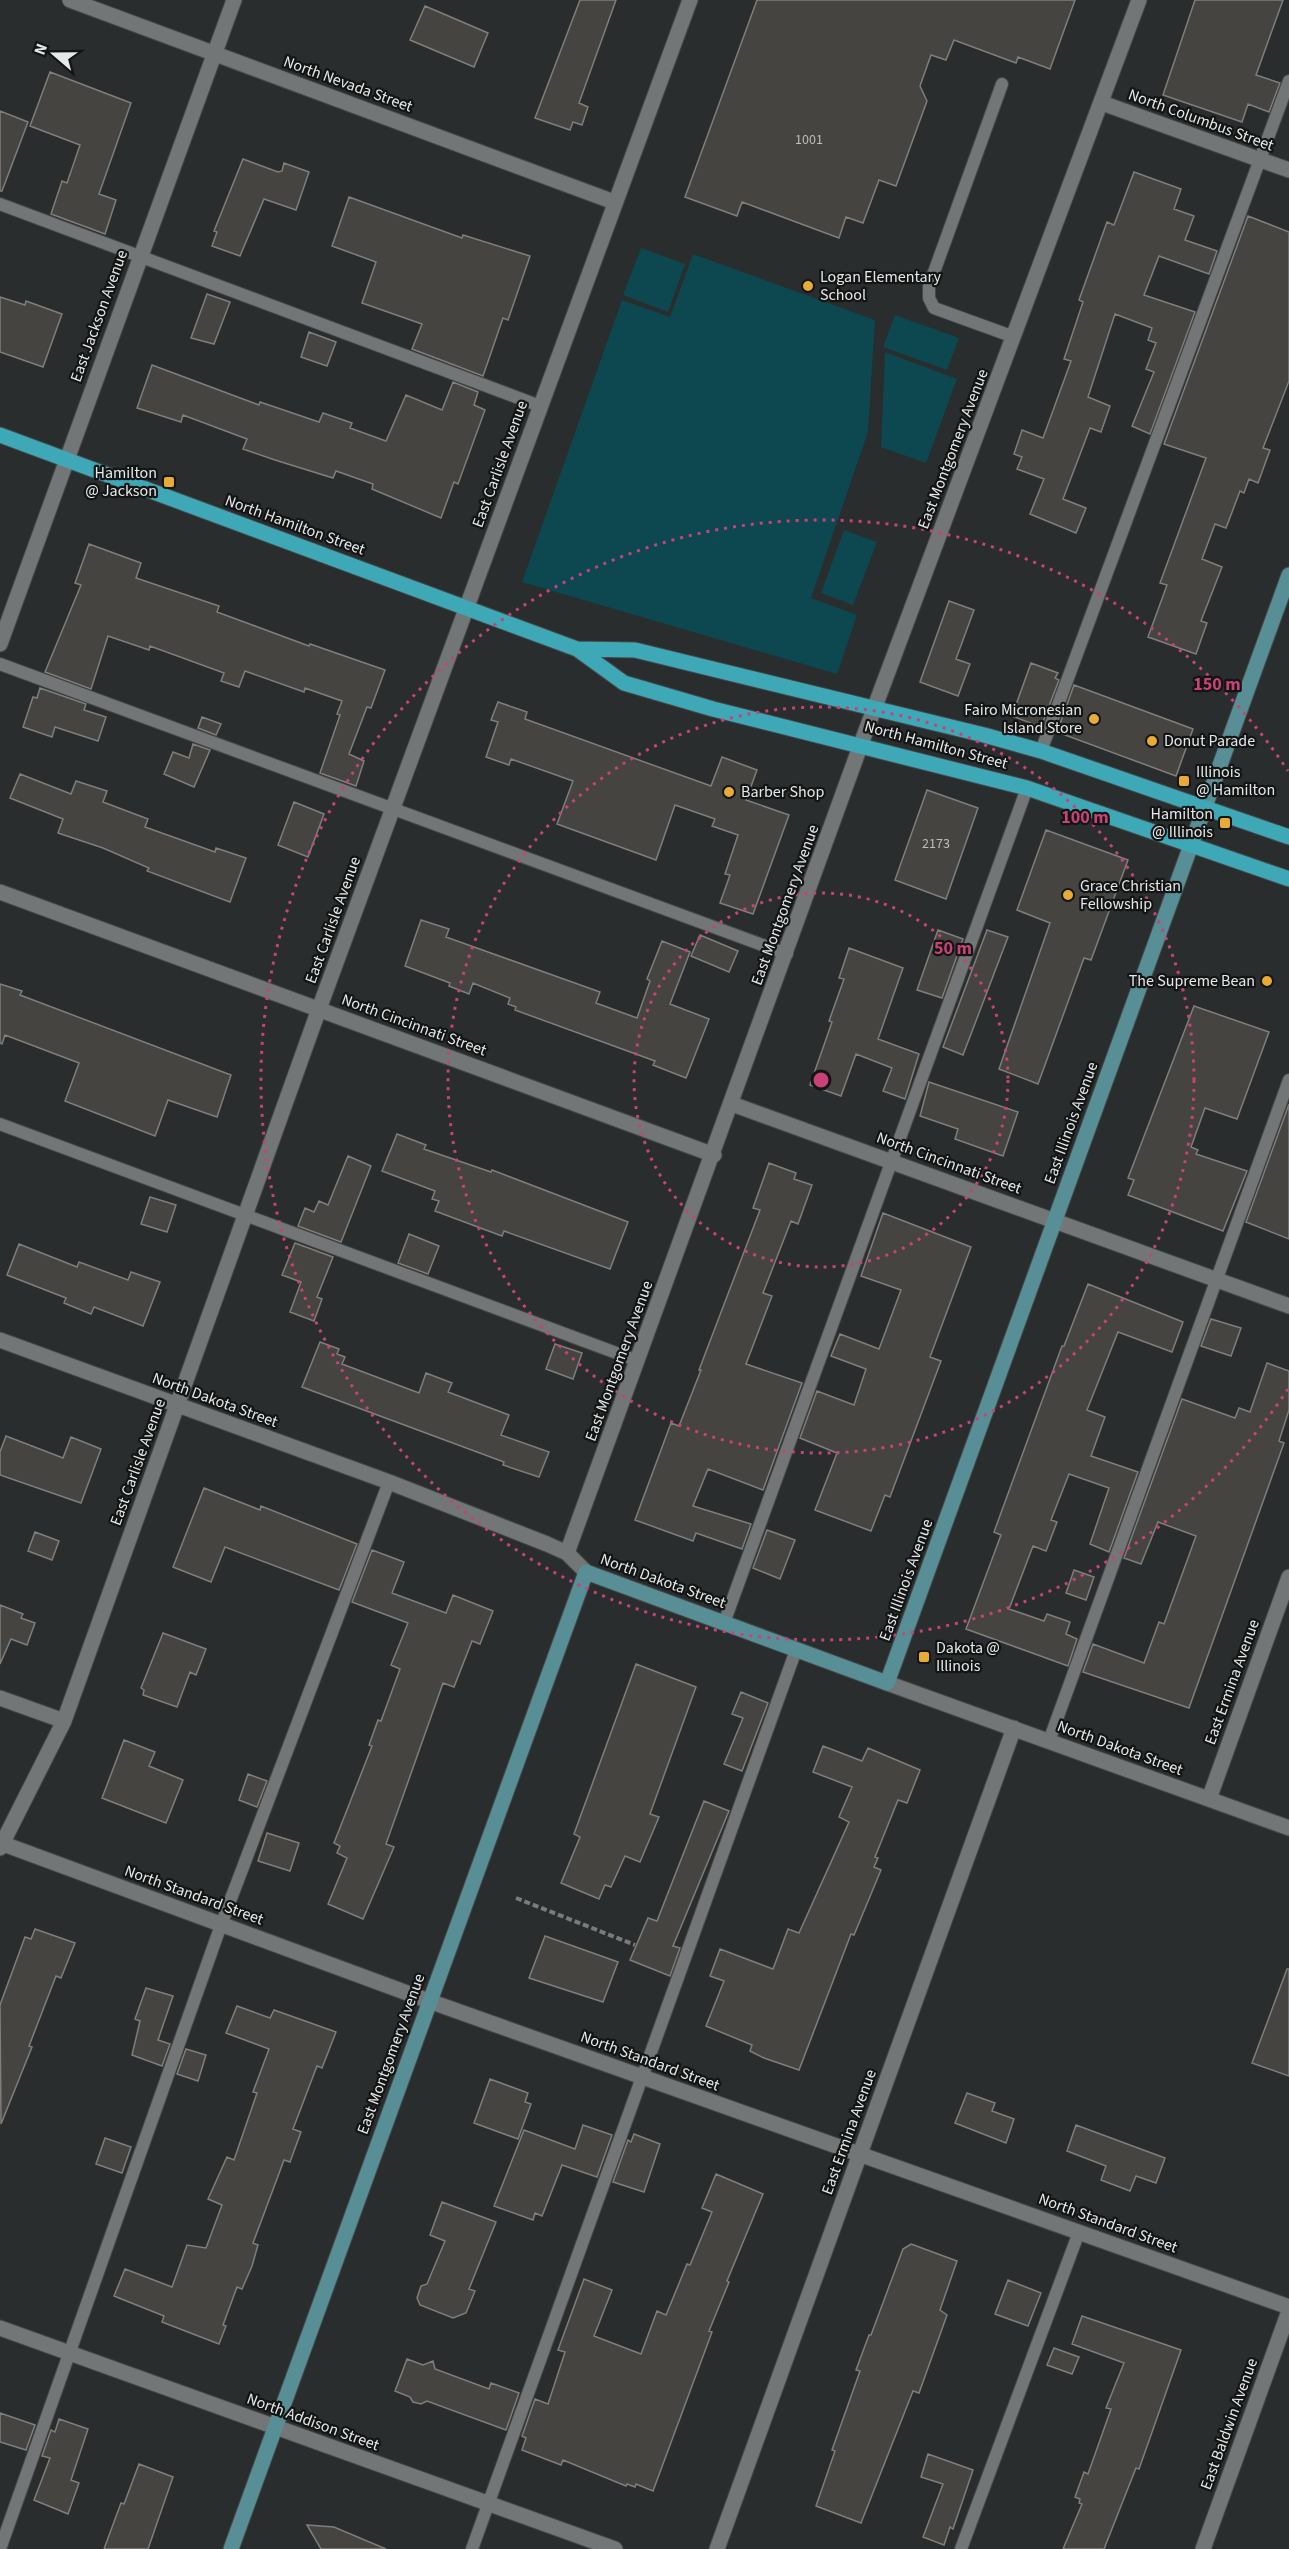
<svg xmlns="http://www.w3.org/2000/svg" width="1289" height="2549" viewBox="0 0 1289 2549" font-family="'Source Sans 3',sans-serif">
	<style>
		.green { fill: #0d474f }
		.building { fill: #454441; stroke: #807e7b; stroke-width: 1.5 }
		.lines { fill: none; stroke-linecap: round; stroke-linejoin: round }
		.lane-casing { stroke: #454848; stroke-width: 14 }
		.street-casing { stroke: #454848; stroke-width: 17 }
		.secondary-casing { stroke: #454848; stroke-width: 17 }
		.primary-casing { stroke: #454848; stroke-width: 17 }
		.path { stroke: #797c7d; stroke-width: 4; stroke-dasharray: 6 3; stroke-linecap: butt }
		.lane { stroke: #727677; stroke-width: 12 }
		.street { stroke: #727677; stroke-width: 15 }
		.secondary { stroke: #588f97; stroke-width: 15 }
		.primary { stroke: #3ea8b7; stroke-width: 15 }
		.ring { fill: none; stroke: #c94277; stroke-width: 3; stroke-dasharray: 3 6 }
		.poi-dot { fill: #e8ab37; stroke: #131515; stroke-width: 2 }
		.labels { text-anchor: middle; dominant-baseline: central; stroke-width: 4.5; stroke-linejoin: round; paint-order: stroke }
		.number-label { font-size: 14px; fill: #bdbfbe }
		.street-label { font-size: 16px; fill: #e5e8e8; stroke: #131515 }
		.poi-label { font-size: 16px; fill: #e5e8e8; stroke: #131515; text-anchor: start }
		.centre { fill: #c94277; stroke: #131515; stroke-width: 3 }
		.ring-label { font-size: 18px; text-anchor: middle; font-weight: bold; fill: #c94277; stroke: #131515; stroke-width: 4.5; stroke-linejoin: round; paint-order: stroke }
	</style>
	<rect width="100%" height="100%" fill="#292d2e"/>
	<!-- green -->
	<path class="green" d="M641,248L685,264L668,312L623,295Z
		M693,254L875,320L868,432L811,598L857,615L837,674L522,582L622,300L670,317Z
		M895,315L959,338L947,370L883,347Z
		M885,352L957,379L926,463L881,447Z
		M844,530L877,542L853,605L821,593Z"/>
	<!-- building -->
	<path class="building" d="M580,0H616L579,103L588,107L582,125L573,122L570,130L535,118Z
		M757,0H1075L1050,69L1018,57L1016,63L954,40L946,60L931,55L920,86L927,101L896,186L879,180L863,223L846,217L839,238L742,202L737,216L685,197Z
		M1195,0H1283L1256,75L1280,83L1269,112L1248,104L1242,122L1163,95Z
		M425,6L488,33L474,67L410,40Z
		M50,72L131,103L99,194L116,200L105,234L51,214L62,181L67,183L80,145L30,126Z
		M0,111L28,122L2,191H0Z
		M243,159L278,172L282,171L284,163L309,172L296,210L264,199L240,256L212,246L217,232L214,231Z
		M1134,172L1181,189L1174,209L1194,216L1185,240L1217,251L1209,274L1159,256L1144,295L1195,312L1150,434L1132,426L1154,372L1146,369L1156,343L1148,340L1152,328L1115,314L1088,397L1110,406L1101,432L1090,428L1063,499L1086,508L1076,533L1030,514L1044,479L1017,469L1022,457L1014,454L1022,430L1043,438L1071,361L1064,359L1083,302L1079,300L1107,222L1114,225Z
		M349,197L462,238L463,235L530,256L508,320L503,318L483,376L412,349L422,324L362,303L376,262L332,246Z
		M1248,216L1289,232V381L1263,448L1270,450L1258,483L1249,479L1244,493L1240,491L1226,528L1215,524L1202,559L1222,567L1201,621L1207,623L1196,654L1148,637L1167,585L1160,583L1206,458L1164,444Z
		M207,294L230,302L214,344L191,338Z
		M0,297L25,305L26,301L62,314L43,367L0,352Z
		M309,332L336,342L327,366L301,357Z
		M152,365L259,405L260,402L319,422L323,413L352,423L350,428L386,441L406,395L442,410L453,382L478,392L474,405L485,410L458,484L454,482L441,518L372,489L373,484L336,471L333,478L275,460L243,449L247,439L183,415L181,422L137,408Z
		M89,544L141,563L136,578L219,606L217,612L309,646L310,644L385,670L371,708L367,707L349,754L364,761L356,786L320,773L340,715L337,714L342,701L305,688L304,692L245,671L239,687L221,681L224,673L150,646L149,650L108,636L91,689L45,672L81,585L75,583Z
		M949,601L974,610L956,659L970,664L958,696L920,682Z
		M1031,663L1058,673L1055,678L1059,680L1041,727L1012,716Z
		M1074,685L1193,729L1176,776L1057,732Z
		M40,688L86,704L84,710L106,717L98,741L55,727L52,737L23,727L33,697L37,698Z
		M498,702L527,712L525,719L711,786L722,757L757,770L746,800L789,815L753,914L720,903L730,875L725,874L738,835L712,826L715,819L675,805L656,860L557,824L573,781L511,759L509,765L486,757L498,722L491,720Z
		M202,717L221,724L216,735L198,728Z
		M193,744L210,750L194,787L164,774L173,752L189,758Z
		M20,774L71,794L76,781L107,791L103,802L148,819L145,827L215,852L216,848L246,858L230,902L147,871L149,868L103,848L58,833L63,819L10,798Z
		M927,790L978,808L946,899L895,880Z
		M294,802L324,814L308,857L278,845Z
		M1046,830L1128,860L1091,960L1084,958L1038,1084L999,1069L1050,923L1017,910Z
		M421,920L449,929L446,937L600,992L596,1003L637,1018L650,981L647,979L662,941L690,952L670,1004L709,1019L686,1078L653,1065L655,1061L515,1010L516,1007L508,1004L510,998L473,983L469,994L449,986L450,983L405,966Z
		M938,930L963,939L942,998L917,990Z
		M987,930L1008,937L963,1055L943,1047Z
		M700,935L738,951L729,972L691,956Z
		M849,948L903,968L878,1039L919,1054L905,1099L883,1091L892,1068L856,1054L841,1096L810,1085L832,1022L829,1021L844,979L839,978Z
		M0,984L22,991L20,995L231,1075L217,1117L168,1100L155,1136L65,1101L79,1063L5,1035L2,1044L0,1043Z
		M1194,1006L1269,1032L1237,1119L1205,1108L1191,1147L1198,1150L1196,1154L1247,1171L1223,1231L1128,1195L1134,1180L1128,1178Z
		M929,1082L1018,1112L1003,1156L955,1139L958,1129L920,1116Z
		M1289,1104V1239L1246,1222Z
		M397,1134L426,1145L424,1149L491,1172L492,1170L628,1222L610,1269L504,1231L502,1236L435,1211L439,1201L432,1199L435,1191L382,1171Z
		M348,1156L371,1166L341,1242L298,1226L305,1208L314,1212L319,1201L328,1205Z
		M769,1163L796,1173L794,1179L812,1185L798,1224L791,1221L763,1293L772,1296L746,1364L802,1383L763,1490L708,1469L693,1506L751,1524L742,1549L696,1533L693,1541L635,1520L671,1423L679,1426L701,1370H699L760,1210L753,1208Z
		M150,1197L176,1205L167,1232L141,1224Z
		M883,1213L971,1247L930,1357L941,1361L890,1497L885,1495L871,1531L815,1510L837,1453L800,1438L817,1391L854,1405L866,1369L831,1356L840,1334L879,1349L901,1290L861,1276Z
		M409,1234L439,1246L428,1274L398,1263Z
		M295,1243L333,1257L317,1297L322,1299L314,1321L290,1312L301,1282L282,1275Z
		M19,1244L77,1267L79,1262L128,1280L131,1272L160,1282L143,1326L94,1307L91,1314L64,1303L66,1298L7,1275Z
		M1088,1284L1183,1322L1172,1352L1118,1332L1087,1410L1105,1417L1091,1456L1138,1472L1109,1552L1090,1544L1109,1488L1069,1474L1051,1520L1057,1522L1046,1551L1033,1546L1009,1609L1044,1621L1047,1614L1070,1622L1066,1634L1077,1639L1068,1666L966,1629L1001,1535L994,1532L1062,1346H1064Z
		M1211,1319L1241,1328L1231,1356L1201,1346Z
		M320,1342L339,1349L337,1354L345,1357L342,1364L419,1393L426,1373L452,1383L448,1392L509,1415L501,1435L549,1452L539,1477L503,1465L504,1462L302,1387Z
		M555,1344L582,1353L573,1379L546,1369Z
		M1267,1363L1289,1371V1410L1279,1441L1284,1443L1189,1708L1083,1672L1093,1644L1144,1663L1159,1622L1164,1624L1196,1536L1158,1522L1141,1564L1124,1558L1182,1399L1235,1418L1239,1408L1250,1412Z
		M6,1436L63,1458L71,1437L101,1449L81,1503L0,1475V1452Z
		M204,1488L260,1510L261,1506L357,1544L339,1590L225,1547L211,1582L173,1567Z
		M767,1530L795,1540L780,1579L753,1568Z
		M35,1532L59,1541L52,1560L28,1551Z
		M372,1550L404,1562L392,1593L446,1613L453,1595L493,1611L480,1644L472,1641L454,1687L443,1683L386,1844L394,1847L363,1919L328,1904L347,1858L337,1853L340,1846L334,1843L372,1746L369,1745L378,1720L381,1721L400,1669L391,1665L408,1623L352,1602Z
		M1074,1570L1094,1577L1086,1600L1066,1593Z
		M0,1605L23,1614L21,1618L35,1623L27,1645L11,1639L0,1664Z
		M163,1633L206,1649L196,1675L190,1672L177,1707L143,1695L144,1690L141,1688Z
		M636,1664L696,1687L650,1814L659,1817L640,1862L625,1856L611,1887L605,1885L599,1899L561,1883L580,1837L574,1834Z
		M741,1692L768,1703L742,1771L724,1764L743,1718L732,1714Z
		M124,1740L155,1752L149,1766L183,1780L166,1823L102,1798Z
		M823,1746L862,1761L868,1748L920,1770L907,1803L898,1800L875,1857L878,1858L874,1867L881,1870L854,1935L851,1934L799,2070L764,2058L750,2051L752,2045L706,2026L724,1981L710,1976L720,1949L773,1969L788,1929L799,1933L849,1822L839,1817L852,1787L813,1772Z
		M248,1774L267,1781L257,1807L239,1800Z
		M704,1801L729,1811L673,1946L680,1948L670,1976L630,1960L648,1918L657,1921Z
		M267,1833L299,1843L290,1871L258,1861Z
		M35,1929L75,1943L61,1978L56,1976L29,2046L32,2047L1,2124L0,2005L25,1937L31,1939Z
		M545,1936L618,1962L603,2002L529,1978Z
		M1287,1969H1289V2076L1252,2063Z
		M146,1988L173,1996L158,2040L170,2044L162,2066L132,2055L140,2021L135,2019Z
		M237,2006L270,2018L274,2010L336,2032L322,2068L317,2066L293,2129L301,2132L290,2162L284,2160L253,2243L258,2245L252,2266L242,2289L237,2287L223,2325L226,2326L219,2344L162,2322L164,2316L114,2296L125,2269L172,2287L187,2245L206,2248L222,2205L208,2199L227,2157L234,2160L257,2093L253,2092L269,2049L226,2033Z
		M186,2049L206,2055L198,2081L177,2074Z
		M490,2079L528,2093L525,2102L531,2104L518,2139L474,2123Z
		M967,2093L995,2103L992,2111L1014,2119L1006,2143L955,2123Z
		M583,2125L612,2135L597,2177L562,2165L542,2216L535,2213L533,2220L494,2206L524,2130L575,2149Z
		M1076,2125L1165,2158L1156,2183L1136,2176L1130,2191L1101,2180L1106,2166L1067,2151Z
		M634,2134L660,2144L644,2192L613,2182L628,2140L631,2142Z
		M105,2138L131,2147L122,2173L96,2164Z
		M716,2174L763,2194L727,2281L729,2282L709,2331L712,2332L653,2491L636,2484L635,2487L627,2484L626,2486L563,2460L561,2465L522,2450L526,2438L522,2436L535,2399L548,2404L565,2352L558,2350L584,2279L612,2290L594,2336L641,2354L657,2311L666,2315L687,2264L690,2265L712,2212L702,2208Z
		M442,2202L496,2222L469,2289L475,2291L466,2313L453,2318L420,2305L417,2298L421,2286L427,2284L445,2241L430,2235Z
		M911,2244L957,2261L940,2310L947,2315L919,2393L913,2391L861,2523L816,2506L835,2451L832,2450L860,2371L856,2370L869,2335H871L903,2249Z
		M1008,2280L1041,2293L1028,2326L995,2314Z
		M1082,2316L1181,2350L1139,2469L1136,2468L1104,2549H1063L1082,2504L1079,2503L1080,2499L1075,2497L1084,2472L1088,2474L1111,2409L1106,2408L1124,2363L1072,2344Z
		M1054,2348L1079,2357L1072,2374L1047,2365Z
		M407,2359L423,2365L433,2361L435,2369L489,2389L491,2383L519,2393L506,2430L427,2401L421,2404L413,2402L410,2397L395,2391Z
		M0,2413L35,2425L26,2450L0,2442Z
		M59,2419L88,2429L71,2480L79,2483L68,2514L34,2500L50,2458L42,2456L51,2430L55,2432Z
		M928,2454L973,2470L953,2529L950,2527L944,2545L923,2537L943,2484L921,2477Z
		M139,2464L173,2477L148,2549H104L121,2503L124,2504Z
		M307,2525L334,2527L386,2549H321Z"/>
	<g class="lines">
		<defs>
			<path id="lane" d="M1002,84L929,286V298L934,308L1014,337
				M0,204L540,406
				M0,664L787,954
				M1041,751L1289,81
				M0,1124L638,1361
				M724,1623L1027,788
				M1049,1741L1289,1080
				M0,2549L221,1925L389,1482
				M472,2549L796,1650
				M961,2549L1079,2232"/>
			<path id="street" d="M70,0L614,202
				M1102,103L1289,170
				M0,644L234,0
				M0,892L714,1155
				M732,1104L1289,1306
				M0,1340L389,1482L547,1544L567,1553L586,1572
				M567,1553L861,744L1139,0
				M887,1683L1289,1828
				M0,1698L64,1721
				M1209,1799L1289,1577
				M1,1843L429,2001L1289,2307
				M0,1848L64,1721L319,1009L690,0
				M0,2328L615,2549
				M717,2549L1014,1728
				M1203,2549L1289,2311"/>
			<path id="secondary" d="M231,2549L586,1572L887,1683L1289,575"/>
			<path id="primary" d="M0,435L577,649L624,683L713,709L1027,788L1289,879
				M577,649L635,650L984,735L1041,751L1289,837"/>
		</defs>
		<!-- lane casing -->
		<use href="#lane" class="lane-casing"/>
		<!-- street casing -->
		<use href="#street" class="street-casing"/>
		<!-- secondary casing -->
		<use href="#secondary" class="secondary-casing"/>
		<!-- primary casing -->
		<use href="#primary" class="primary-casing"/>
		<!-- path -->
		<path class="path" d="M516,1898L635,1945"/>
		<!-- lane -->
		<use href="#lane" class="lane"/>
		<!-- street -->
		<use href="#street" class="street"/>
		<!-- secondary -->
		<use href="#secondary" class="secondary"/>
		<!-- primary -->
		<use href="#primary" class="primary"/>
	</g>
	<!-- distance rings -->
	<g class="ring">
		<circle cx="821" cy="1080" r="187"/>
		<circle cx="821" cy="1080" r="373"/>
		<path d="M1288 1389A560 560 0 1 1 1288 771"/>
	</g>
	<!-- markers -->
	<g class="poi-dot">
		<circle cx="808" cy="286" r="6"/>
		<rect x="163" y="476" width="12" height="12" rx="3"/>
		<circle cx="1094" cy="719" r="6"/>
		<circle cx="1152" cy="741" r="6"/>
		<rect x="1178" y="775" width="12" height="12" rx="3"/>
		<circle cx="729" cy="792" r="6"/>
		<rect x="1219" y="817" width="12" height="12" rx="3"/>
		<circle cx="1068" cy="895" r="6"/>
		<circle cx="1267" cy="981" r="6"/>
		<rect x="918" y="1651" width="12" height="12" rx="3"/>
	</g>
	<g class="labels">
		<!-- number labels -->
		<g class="number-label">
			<text x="809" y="140">1001</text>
			<text x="936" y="844">2173</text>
		</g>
		<!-- street labels -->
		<g class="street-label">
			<text transform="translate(348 84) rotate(20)">North Nevada Street</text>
			<text transform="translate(1201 120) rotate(20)">North Columbus Street</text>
			<text transform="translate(99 316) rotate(-70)">East Jackson Avenue</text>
			<text transform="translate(953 449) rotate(-69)">East Montgomery Avenue</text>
			<text transform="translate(500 464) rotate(-70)">East Carlisle Avenue</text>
			<text transform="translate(295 525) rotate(20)">North Hamilton Street</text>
			<text transform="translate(936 745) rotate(15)">North Hamilton Street</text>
			<text transform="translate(785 905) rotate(-70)">East Montgomery Avenue</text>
			<text transform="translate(333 920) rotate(-70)">East Carlisle Avenue</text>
			<text transform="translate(414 1025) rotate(20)">North Cincinnati Street</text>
			<text transform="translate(1071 1123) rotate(-70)">East Illinois Avenue</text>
			<text transform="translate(949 1163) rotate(20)">North Cincinnati Street</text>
			<text transform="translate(619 1361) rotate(-70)">East Montgomery Avenue</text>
			<text transform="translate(215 1400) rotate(20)">North Dakota Street</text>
			<text transform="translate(138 1462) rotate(-70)">East Carlisle Avenue</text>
			<text transform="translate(906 1580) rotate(-70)">East Illinois Avenue</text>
			<text transform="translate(663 1581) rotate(20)">North Dakota Street</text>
			<text transform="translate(1232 1682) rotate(-70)">East Ermina Avenue</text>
			<text transform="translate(1120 1748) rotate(20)">North Dakota Street</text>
			<text transform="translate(194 1895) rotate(20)">North Standard Street</text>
			<text transform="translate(391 2054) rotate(-70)">East Montgomery Avenue</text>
			<text transform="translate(650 2061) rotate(20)">North Standard Street</text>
			<text transform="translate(849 2132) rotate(-70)">East Ermina Avenue</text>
			<text transform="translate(1108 2223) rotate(20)">North Standard Street</text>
			<text transform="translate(313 2422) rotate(20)">North Addison Street</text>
			<text transform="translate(1229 2424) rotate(-70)">East Baldwin Avenue</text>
		</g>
		<!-- poi labels -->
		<g class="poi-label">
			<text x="820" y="277">Logan Elementary<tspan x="820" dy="18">School</tspan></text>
			<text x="157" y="473" text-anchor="end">Hamilton<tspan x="157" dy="18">@ Jackson</tspan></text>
			<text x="1082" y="710" text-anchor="end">Fairo Micronesian<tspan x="1082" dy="18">Island Store</tspan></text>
			<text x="1164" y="741">Donut Parade</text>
			<text x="1196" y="772">Illinois<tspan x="1196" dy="18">@ Hamilton</tspan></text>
			<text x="741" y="792">Barber Shop</text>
			<text x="1213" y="814" text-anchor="end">Hamilton<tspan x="1213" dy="18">@ Illinois</tspan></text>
			<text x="1080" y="886">Grace Christian<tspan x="1080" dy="18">Fellowship</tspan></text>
			<text x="1255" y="981" text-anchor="end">The Supreme Bean</text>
			<text x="936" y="1648">Dakota @<tspan x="936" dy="18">Illinois</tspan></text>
		</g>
	</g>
	<circle cx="821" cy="1080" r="9" class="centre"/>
	<g class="ring-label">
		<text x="1217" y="690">150 m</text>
		<text x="1085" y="823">100 m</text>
		<text x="953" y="954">50 m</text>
	</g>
	<!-- north arrow -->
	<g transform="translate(54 54) rotate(290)" stroke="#131515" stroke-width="4.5" paint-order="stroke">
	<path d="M0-4.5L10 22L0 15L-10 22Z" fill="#e5e8e8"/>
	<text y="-9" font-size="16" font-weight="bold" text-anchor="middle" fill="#e5e8e8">N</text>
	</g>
</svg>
